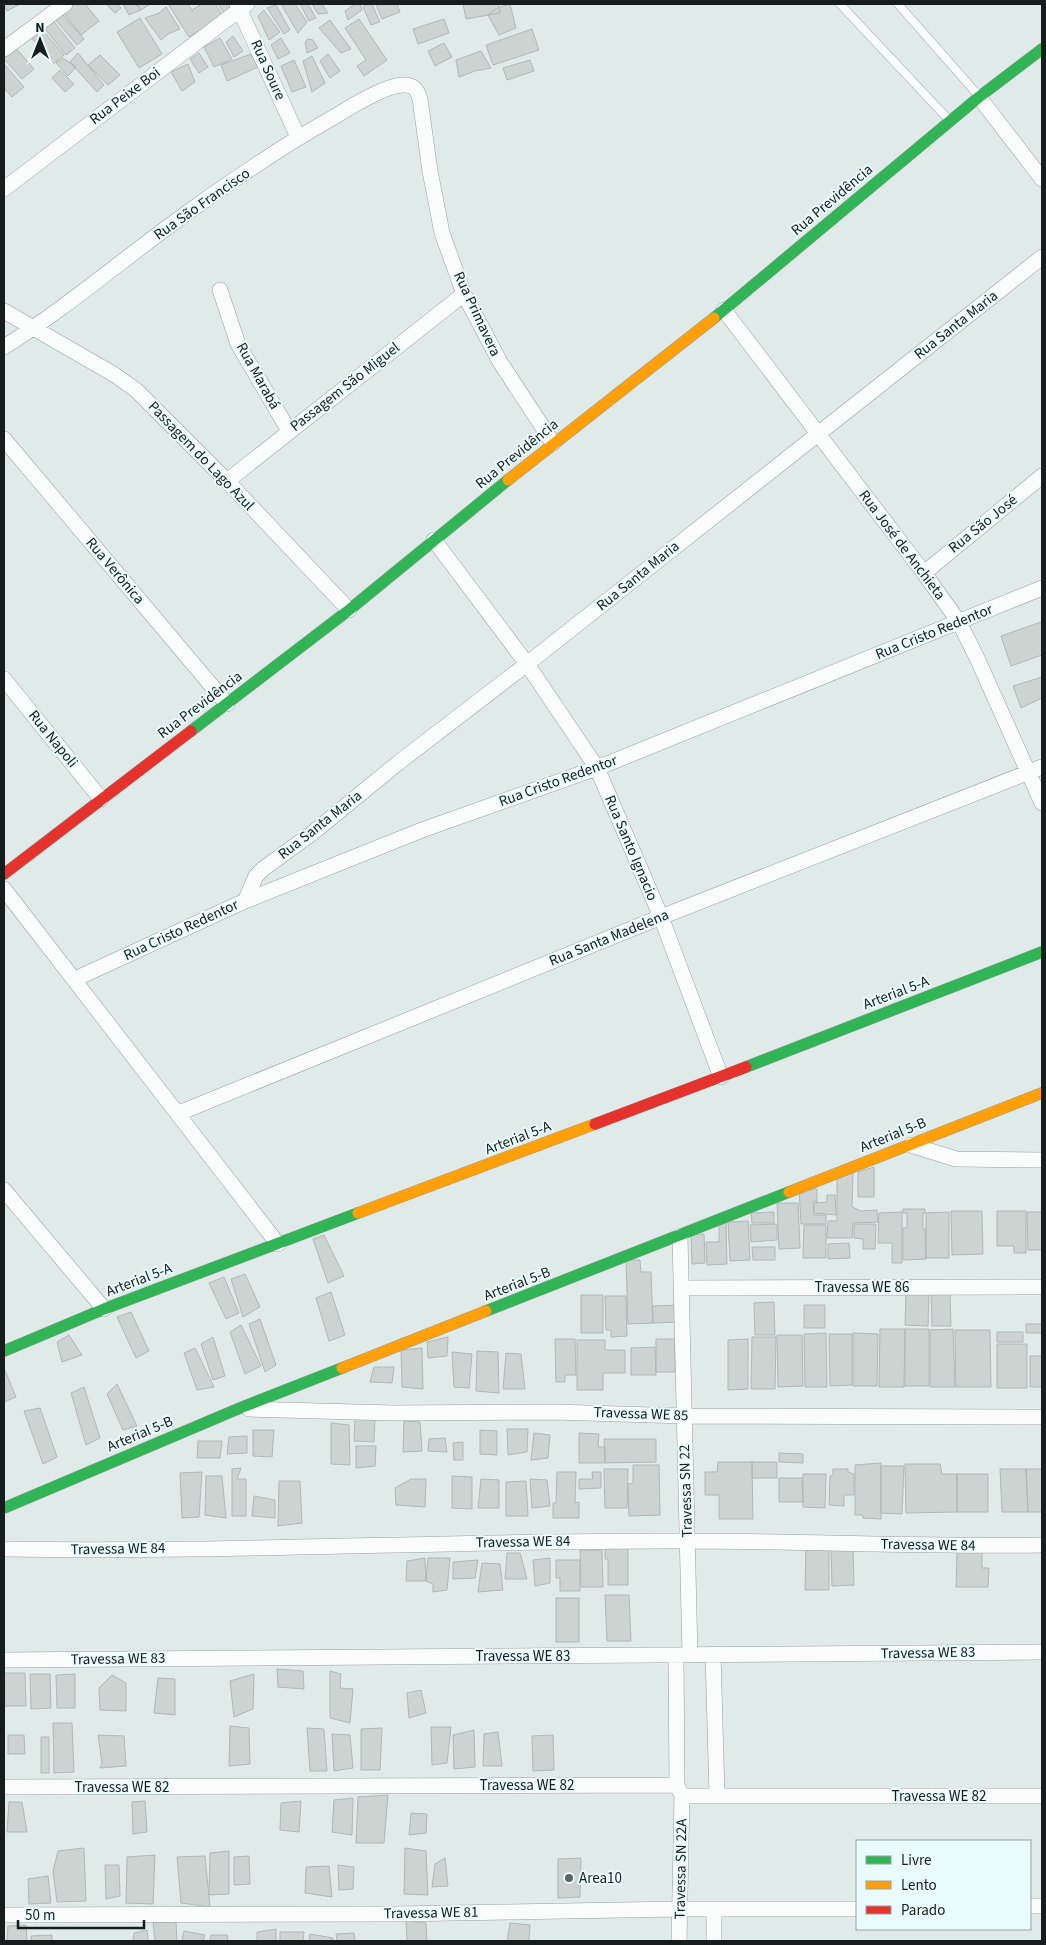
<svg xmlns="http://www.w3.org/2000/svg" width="1046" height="1945" viewBox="0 0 1046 1945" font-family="'Source Sans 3',sans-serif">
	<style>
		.building { fill: #ccd3d1; stroke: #b1b8b7 }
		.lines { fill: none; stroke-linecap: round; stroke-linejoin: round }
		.lane-casing { stroke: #98a09f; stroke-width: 9 }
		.street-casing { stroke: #98a09f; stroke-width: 16 }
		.fast-casing { stroke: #98a09f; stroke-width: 12 }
		.slow-casing { stroke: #98a09f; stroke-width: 12 }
		.jam-casing { stroke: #98a09f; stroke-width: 12 }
		.lane { stroke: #fafcfc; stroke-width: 8 }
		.street { stroke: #fafcfc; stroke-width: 15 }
		.fast { stroke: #30b455; stroke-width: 11 }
		.slow { stroke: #ff9f0a; stroke-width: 11 }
		.jam { stroke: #e5322d; stroke-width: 11 }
		.poi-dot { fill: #5d6564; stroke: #e9fbfb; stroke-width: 2 }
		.labels { text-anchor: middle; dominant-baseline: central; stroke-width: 4; stroke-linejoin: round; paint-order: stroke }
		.street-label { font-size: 15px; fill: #171d1d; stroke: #e9fbfb }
		.poi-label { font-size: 15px; fill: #171d1d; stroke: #e9fbfb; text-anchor: start }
	</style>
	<rect width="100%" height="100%" fill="#dfeae9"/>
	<!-- building -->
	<path class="building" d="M4,4H20L7,11Z
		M74,4H85L99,21L81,35L63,12Z
		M106,4H117L121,8L115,13Z
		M123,4H135L141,10L129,15Z
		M136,4H150L141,10Z
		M168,4H188L192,10L202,4H215L223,16L189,37Z
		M218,4H229L233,9L224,13Z
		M281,4H295L307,22L298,33Z
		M300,4H308L316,18L309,21Z
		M312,4H322L328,13L318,14Z
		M355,4H360L362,10L348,20L345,11Z
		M368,4H372L380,22L371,25L363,7Z
		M376,4H397L400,12L382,19Z
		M463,4H498L500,13L466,19Z
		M510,4L516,28L499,35L488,15L499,7Z
		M276,5L290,30L284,34L267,8Z
		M166,7L180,29L168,34L161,40L145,18L159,13Z
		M264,10L280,32L269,40L258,16Z
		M61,13L84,39L77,45L55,19Z
		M51,18L75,48L66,55L42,25Z
		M140,18L162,54L139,68L117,32Z
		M359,19L387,60L364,76L357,66L366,60L345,28Z
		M444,19L449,33L418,44L413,29Z
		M330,20L340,34L351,49L341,53L319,28Z
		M40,27L64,55L53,64L30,36Z
		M532,29L539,50L493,65L486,45Z
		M233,36L243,51L234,57L226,42Z
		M220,38L232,59L214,67L204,47Z
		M281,38L290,53L278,59L271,45Z
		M308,39L313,40L318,48L307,53L305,42Z
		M444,43L452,57L435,66L428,51Z
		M14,46L34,69L22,79L4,59V55Z
		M481,51L491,68L475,71L459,77L456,60Z
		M78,53L104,85L97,92L70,62Z
		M199,53L208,67L199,73L190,59Z
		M251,54L258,67L227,81L221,65Z
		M328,54L340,71L330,78L320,61Z
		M100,55L120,75L108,85L88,65Z
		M312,56L325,83L312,92L303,61Z
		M63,58L76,67L68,76L56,63Z
		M294,60L306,87L292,92L281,66Z
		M530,60L534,71L507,80L503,68Z
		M4,64L24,87L12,97L4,88Z
		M188,64L195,82L182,91L171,72Z
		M60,70L74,84L65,92L52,78Z
		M1041,622L1042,628V655L1011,666L1001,636Z
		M1042,677V698L1021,708L1013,686Z
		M874,1167V1197H858V1172Z
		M853,1173L852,1207L861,1211L877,1210L878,1222L853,1223L852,1238H827L828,1221H837V1177Z
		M799,1189H817V1202L813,1201L814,1215H826V1224H801Z
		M827,1195H835L836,1215L814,1213V1203L827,1202Z
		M777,1203H798L800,1248L779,1249Z
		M903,1209H925V1213H923V1229H925L926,1259L903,1260V1228H907V1213H903Z
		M951,1211H982L983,1254L952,1255Z
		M997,1211H1026V1253H1014V1246H997Z
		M774,1212V1223H752L751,1213Z
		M902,1212V1263H892V1243H878L879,1213Z
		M949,1212V1258H926V1213Z
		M1027,1212H1042V1250H1028Z
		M748,1221L750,1260L730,1261L728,1222Z
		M726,1223L727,1264L707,1265L706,1242H719V1224Z
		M777,1224V1240L751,1242L750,1225Z
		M854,1224H876L875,1249H863V1239L854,1238Z
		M804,1225H826V1258H803Z
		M704,1234L705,1263L692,1264L691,1235Z
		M324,1235L344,1276L328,1283L313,1239Z
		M849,1243L850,1258L828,1259V1244Z
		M752,1247H775V1260H753Z
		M626,1260H640L641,1272H651L653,1323L628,1324Z
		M245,1274L260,1307L243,1317L231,1279Z
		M224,1277L239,1313L226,1319L209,1283Z
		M906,1291L929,1292L928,1326L905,1325Z
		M331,1292L345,1335L329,1341L316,1298Z
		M931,1293H950L951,1326H932Z
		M581,1295H603V1333H581Z
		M605,1296H626L627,1336L611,1337V1330H606Z
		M774,1302L775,1335H755L754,1303Z
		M680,1305L681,1322L653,1323L652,1306Z
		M804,1305H825V1328H804Z
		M131,1312L149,1351L136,1358L117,1317Z
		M260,1319L276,1365L265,1372L249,1324Z
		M1026,1324H1042V1333H1026Z
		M241,1325L261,1366L245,1374L230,1332Z
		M880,1329H905L904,1387H879Z
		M905,1329H929V1386H905Z
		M953,1329L955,1387H930V1330Z
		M955,1330H990L991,1387H956Z
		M997,1332H1023V1342H997Z
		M826,1333L827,1387H805L804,1334Z
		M853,1333L878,1334L877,1386H853Z
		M829,1334H852V1385L830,1386Z
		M69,1335L82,1355L62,1362L57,1342Z
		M777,1335H802L803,1386L778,1387Z
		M213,1337L225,1376L213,1380L201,1344Z
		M448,1337L447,1356L428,1358L427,1342Z
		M752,1337H776L775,1389H751Z
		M555,1339H575L576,1375H565V1382H556Z
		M656,1339H675V1372H656Z
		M748,1339V1389L728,1390V1340Z
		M577,1340H605V1350H625V1373H603V1390H577Z
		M997,1344H1027V1388H997Z
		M655,1347L656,1375H631V1348Z
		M195,1348L214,1387L197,1390L184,1353Z
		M422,1348L423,1389L402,1387L401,1350Z
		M477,1351L498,1352L499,1393L476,1391Z
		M452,1352L472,1354L469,1388L454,1387Z
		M506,1353L521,1354L525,1389H503Z
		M1030,1356H1042V1387H1030Z
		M374,1367H394L392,1383L370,1382Z
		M4,1368L16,1397L4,1402Z
		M117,1384L137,1426L123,1430L107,1394Z
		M84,1387L100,1438L86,1445L71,1393Z
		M40,1408L57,1457L43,1464L24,1411Z
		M355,1417L375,1418L374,1442L354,1441Z
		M404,1421L420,1422L422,1451L403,1452Z
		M331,1423L349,1425L350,1465L331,1464Z
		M507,1429H528L527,1452L508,1455Z
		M253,1430H274L272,1457L253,1456Z
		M480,1430L497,1431V1455L480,1454Z
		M534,1433L550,1435L548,1458L531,1460Z
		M579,1433L599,1434L598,1447H605V1463H579Z
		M247,1436V1453L227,1454L229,1437Z
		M445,1438L447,1452L428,1451L429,1439Z
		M604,1439H656V1462L605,1463Z
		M198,1441H222L220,1458H197Z
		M463,1442V1460H454L453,1443Z
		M356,1446H376L375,1466L356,1468Z
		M779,1453L803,1454V1463L779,1462Z
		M718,1462H752L753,1519H719V1495H705V1472H717Z
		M752,1462H777V1478H752Z
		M881,1463V1519L863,1518L862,1515H855V1465Z
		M905,1464H940L942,1474H957V1512L906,1513Z
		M633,1465H659L660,1515L629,1516L628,1484L633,1483Z
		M881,1466H904L902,1514L881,1513Z
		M241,1468L237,1479H246V1516H232V1469Z
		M604,1469H628L627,1508H605Z
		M833,1469H848V1472L854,1474V1495H844V1506L829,1505L830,1476L833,1475Z
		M1000,1469H1026L1028,1512H1002Z
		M1026,1469H1042V1512H1028Z
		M202,1472L199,1517L182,1518L180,1473Z
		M557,1472H576L575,1503L579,1502V1518H553V1503H556Z
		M592,1472H601V1488L579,1489V1479H593Z
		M803,1474H826L825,1508L803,1507Z
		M957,1474H988V1512H957Z
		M206,1476H222L226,1518L205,1515Z
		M452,1476L472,1477V1509L452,1508Z
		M779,1478H802L803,1502H779Z
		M411,1479H426L425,1507L396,1505L395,1488Z
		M481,1479L499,1480V1508H478Z
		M530,1479L547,1480L550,1506L532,1508Z
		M279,1481H300L302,1523L278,1526Z
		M526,1481L528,1516H506V1482Z
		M254,1496L275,1500V1518L252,1516Z
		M605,1544H628V1585H608V1559H605Z
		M806,1545H829V1590H805Z
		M853,1547L854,1585L832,1586L831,1548Z
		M580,1550H602L603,1587H581Z
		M957,1552H982V1568H989L988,1587H956Z
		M507,1553H520L527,1579H505Z
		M425,1558L426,1581H406L407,1561Z
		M428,1558H450L447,1590L433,1592V1584L426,1581Z
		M550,1558V1583L535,1586L533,1560Z
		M478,1560L475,1578L453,1579V1562Z
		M556,1560H580V1591H560V1578H556Z
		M482,1563L500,1564L503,1590L478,1592Z
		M605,1595H629L631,1641H607Z
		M556,1598H579V1642H556Z
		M277,1669L303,1671L304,1689L278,1687Z
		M330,1671L341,1674L340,1688L353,1689L350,1723L330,1718Z
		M4,1673H25L26,1706H4Z
		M30,1674H50L51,1708L31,1709Z
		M75,1674V1708H57L56,1675Z
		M254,1674L253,1709L234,1717L230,1681Z
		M112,1675L126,1683V1711L100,1710L99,1688Z
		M158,1678L175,1679V1715L154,1713Z
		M421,1690L426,1713L409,1718L407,1693Z
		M53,1723H72L74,1772L54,1773Z
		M230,1726L249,1728L250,1764L229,1766Z
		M431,1727H451L447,1763L432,1765Z
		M307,1728L324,1729L327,1771H310Z
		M382,1728L380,1770H361V1729Z
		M474,1730L475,1767L454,1769L453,1735Z
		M498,1732L502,1766H483L484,1734Z
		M332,1734L350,1735L353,1768L334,1771Z
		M8,1735H24L25,1754H8Z
		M98,1735L124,1736L126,1766L100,1768L102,1763Z
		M553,1735L554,1770L533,1771L532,1736Z
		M41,1737H49V1773H41Z
		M388,1795L384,1843H356L358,1797Z
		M353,1798L352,1835L332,1832L334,1800Z
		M145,1801L147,1832L133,1834L132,1802Z
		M301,1801L299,1832L280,1830L281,1803Z
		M9,1802H22L27,1832H7Z
		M411,1813L427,1814L426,1833L409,1835Z
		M84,1848L86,1901L57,1902L53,1871L58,1851Z
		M405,1848L426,1851L428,1895L404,1894Z
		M229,1851V1894L209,1895L210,1853Z
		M155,1855L153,1904L126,1903L127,1857Z
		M205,1856L210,1907L181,1903L177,1857Z
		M249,1856L250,1884L234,1885V1857Z
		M445,1858L448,1886L432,1887L435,1864Z
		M581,1858L580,1897L558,1898V1859Z
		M105,1865H119L120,1896L106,1899Z
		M338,1865L354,1867L353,1889L339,1890Z
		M329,1866L332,1897L305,1893L306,1867Z
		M48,1876L51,1903L29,1904L28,1879Z
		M406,1921L426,1923L427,1941H407Z
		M153,1922H176L177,1941H155Z
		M510,1923L530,1925L529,1941H507Z
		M26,1925L27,1941H7L8,1926Z
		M276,1929V1941H257V1932Z
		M147,1930L148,1941H133L134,1933Z
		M184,1931L205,1935L203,1941H182Z
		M280,1932H304L303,1941H280Z
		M354,1933L355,1941H337L336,1934Z
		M310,1934L333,1938V1941H309Z
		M52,1935V1941H31V1936Z
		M211,1935H227L228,1941H210Z"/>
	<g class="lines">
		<defs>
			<path id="lane" d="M840,4L949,120
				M898,4L978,95"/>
			<path id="street" d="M237,4L298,137
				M4,49L65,4
				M979,97L1042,179
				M4,189L247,4
				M220,290L238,344L289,431
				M724,310L924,573L959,622L977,658L1042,803
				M4,311L115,375L136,390L227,481L349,610
				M4,347C69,306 128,255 191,210C237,177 284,145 334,117C350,107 384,86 402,85C413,84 417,89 420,99L430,171L442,233L464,294L500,362L553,443
				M4,439L227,704
				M227,481L464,294
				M434,540L527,664L597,768L661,917L721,1077
				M924,573L1042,476
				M4,679L101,799
				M4,889L278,1244
				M245,901L256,876L263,869L315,831L398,763L527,664L1042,257
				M75,979L245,901L422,830L597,768L1042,588
				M179,1113L661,917L1042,767
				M911,1145L956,1159L1042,1160
				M4,1190L104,1309
				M680,1236L690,1655
				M681,1288L1042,1287
				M249,1409L393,1413L554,1412L684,1416L1042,1417
				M4,1549C232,1553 460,1540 687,1541C806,1541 924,1547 1042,1545
				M713,1654L717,1795
				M676,1656L677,1785
				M4,1660L1042,1652
				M4,1787L677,1785L682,1796H1042
				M1030,1906H1042
				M714,1910V1941
				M4,1915L395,1914L679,1909H857
				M679,1941L682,1796"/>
			<path id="fast" d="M714,318L979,97L1042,49
				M191,731L349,610L508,480
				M746,1067L1042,952
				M486,1311L789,1192
				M4,1351L104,1309L358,1213
				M4,1508L240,1408L342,1368"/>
			<path id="slow" d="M508,480L714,318
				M789,1192L1042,1093
				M358,1213L595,1124
				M342,1368L486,1311"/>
			<path id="jam" d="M4,874L191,731
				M595,1124L746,1067"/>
		</defs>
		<!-- lane casing -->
		<use href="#lane" class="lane-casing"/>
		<!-- street casing -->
		<use href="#street" class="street-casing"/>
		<!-- fast casing -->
		<use href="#fast" class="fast-casing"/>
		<!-- slow casing -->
		<use href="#slow" class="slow-casing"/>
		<!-- jam casing -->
		<use href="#jam" class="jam-casing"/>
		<!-- lane -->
		<use href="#lane" class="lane"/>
		<!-- street -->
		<use href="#street" class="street"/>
		<!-- fast -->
		<use href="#fast" class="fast"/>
		<!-- slow -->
		<use href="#slow" class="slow"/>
		<!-- jam -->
		<use href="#jam" class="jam"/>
	</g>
	<!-- markers -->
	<circle class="poi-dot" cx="569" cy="1878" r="5"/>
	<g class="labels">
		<!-- street labels -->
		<g class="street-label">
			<text transform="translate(268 70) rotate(66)">Rua Soure</text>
			<text transform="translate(125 96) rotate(-37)">Rua Peixe Boi</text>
			<text transform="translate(832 200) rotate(-40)">Rua Previdência</text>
			<text transform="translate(202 204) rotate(-35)">Rua São Francisco</text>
			<text transform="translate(477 314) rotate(65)">Rua Primavera</text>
			<text transform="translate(956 325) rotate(-38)">Rua Santa Maria</text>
			<text transform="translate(258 376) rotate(61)">Rua Marabá</text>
			<text transform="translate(345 387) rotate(-38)">Passagem São Miguel</text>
			<text transform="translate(517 454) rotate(-39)">Rua Previdência</text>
			<text transform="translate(201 456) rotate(46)">Passagem do Lago Azul</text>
			<text transform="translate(983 524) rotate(-39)">Rua São José</text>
			<text transform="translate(902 545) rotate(53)">Rua José de Anchieta</text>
			<text transform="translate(115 571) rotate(50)">Rua Verônica</text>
			<text transform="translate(638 576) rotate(-39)">Rua Santa Maria</text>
			<text transform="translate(934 632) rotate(-22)">Rua Cristo Redentor</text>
			<text transform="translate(200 705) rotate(-37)">Rua Previdência</text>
			<text transform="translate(53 739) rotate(51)">Rua Napoli</text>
			<text transform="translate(558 781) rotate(-20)">Rua Cristo Redentor</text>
			<text transform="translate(320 825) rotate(-38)">Rua Santa Maria</text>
			<text transform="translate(631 848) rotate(67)">Rua Santo Ignacio</text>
			<text transform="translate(181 930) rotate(-25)">Rua Cristo Redentor</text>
			<text transform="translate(609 938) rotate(-22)">Rua Santa Madelena</text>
			<text transform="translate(896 993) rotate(-21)">Arterial 5-A</text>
			<text transform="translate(893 1135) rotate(-22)">Arterial 5-B</text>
			<text transform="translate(518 1138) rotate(-21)">Arterial 5-A</text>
			<text transform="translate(139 1280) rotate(-21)">Arterial 5-A</text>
			<text transform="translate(517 1284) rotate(-21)">Arterial 5-B</text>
			<text x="862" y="1287">Travessa WE 86</text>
			<text transform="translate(641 1414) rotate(2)">Travessa WE 85</text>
			<text transform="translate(140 1434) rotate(-23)">Arterial 5-B</text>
			<text transform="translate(686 1491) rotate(-92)">Travessa SN 22</text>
			<text transform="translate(523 1542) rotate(-1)">Travessa WE 84</text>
			<text transform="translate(928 1545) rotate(1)">Travessa WE 84</text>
			<text transform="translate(118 1549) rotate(-1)">Travessa WE 84</text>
			<text transform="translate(928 1653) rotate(-1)">Travessa WE 83</text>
			<text x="523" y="1656">Travessa WE 83</text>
			<text transform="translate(118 1659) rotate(-1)">Travessa WE 83</text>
			<text x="527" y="1785">Travessa WE 82</text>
			<text x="122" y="1787">Travessa WE 82</text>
			<text x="939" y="1796">Travessa WE 82</text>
			<text transform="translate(681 1869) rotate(-89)">Travessa SN 22A</text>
			<text transform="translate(431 1913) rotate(-1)">Travessa WE 81</text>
		</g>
		<!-- poi labels -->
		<g class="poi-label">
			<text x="579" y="1878">Area10</text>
		</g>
	</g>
	<!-- border -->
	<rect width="1046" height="1945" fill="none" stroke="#171d1d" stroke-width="10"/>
	<!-- legend -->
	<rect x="856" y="1840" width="175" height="90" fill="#e9fbfb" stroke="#95a2a2"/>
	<rect x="866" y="1856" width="25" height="8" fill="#30b455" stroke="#95a2a2"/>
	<text x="901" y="1865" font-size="15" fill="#171d1d">Livre</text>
	<rect x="866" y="1881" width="25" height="8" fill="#ff9f0a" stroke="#95a2a2"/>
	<text x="901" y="1890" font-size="15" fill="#171d1d">Lento</text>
	<rect x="866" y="1906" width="25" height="8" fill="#e5322d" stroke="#95a2a2"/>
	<text x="901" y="1915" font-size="15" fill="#171d1d">Parado</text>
	<!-- north arrow -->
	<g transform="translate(40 40)" stroke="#e9fbfb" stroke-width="4" paint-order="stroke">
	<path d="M0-4L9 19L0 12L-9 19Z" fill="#171d1d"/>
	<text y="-8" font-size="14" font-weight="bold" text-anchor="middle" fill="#171d1d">N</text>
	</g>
	<!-- scale -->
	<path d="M18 1920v8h126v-8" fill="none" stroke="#171d1d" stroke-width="2.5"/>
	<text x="25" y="1920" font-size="15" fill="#171d1d" stroke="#e9fbfb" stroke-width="4" paint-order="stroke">50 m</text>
</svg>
